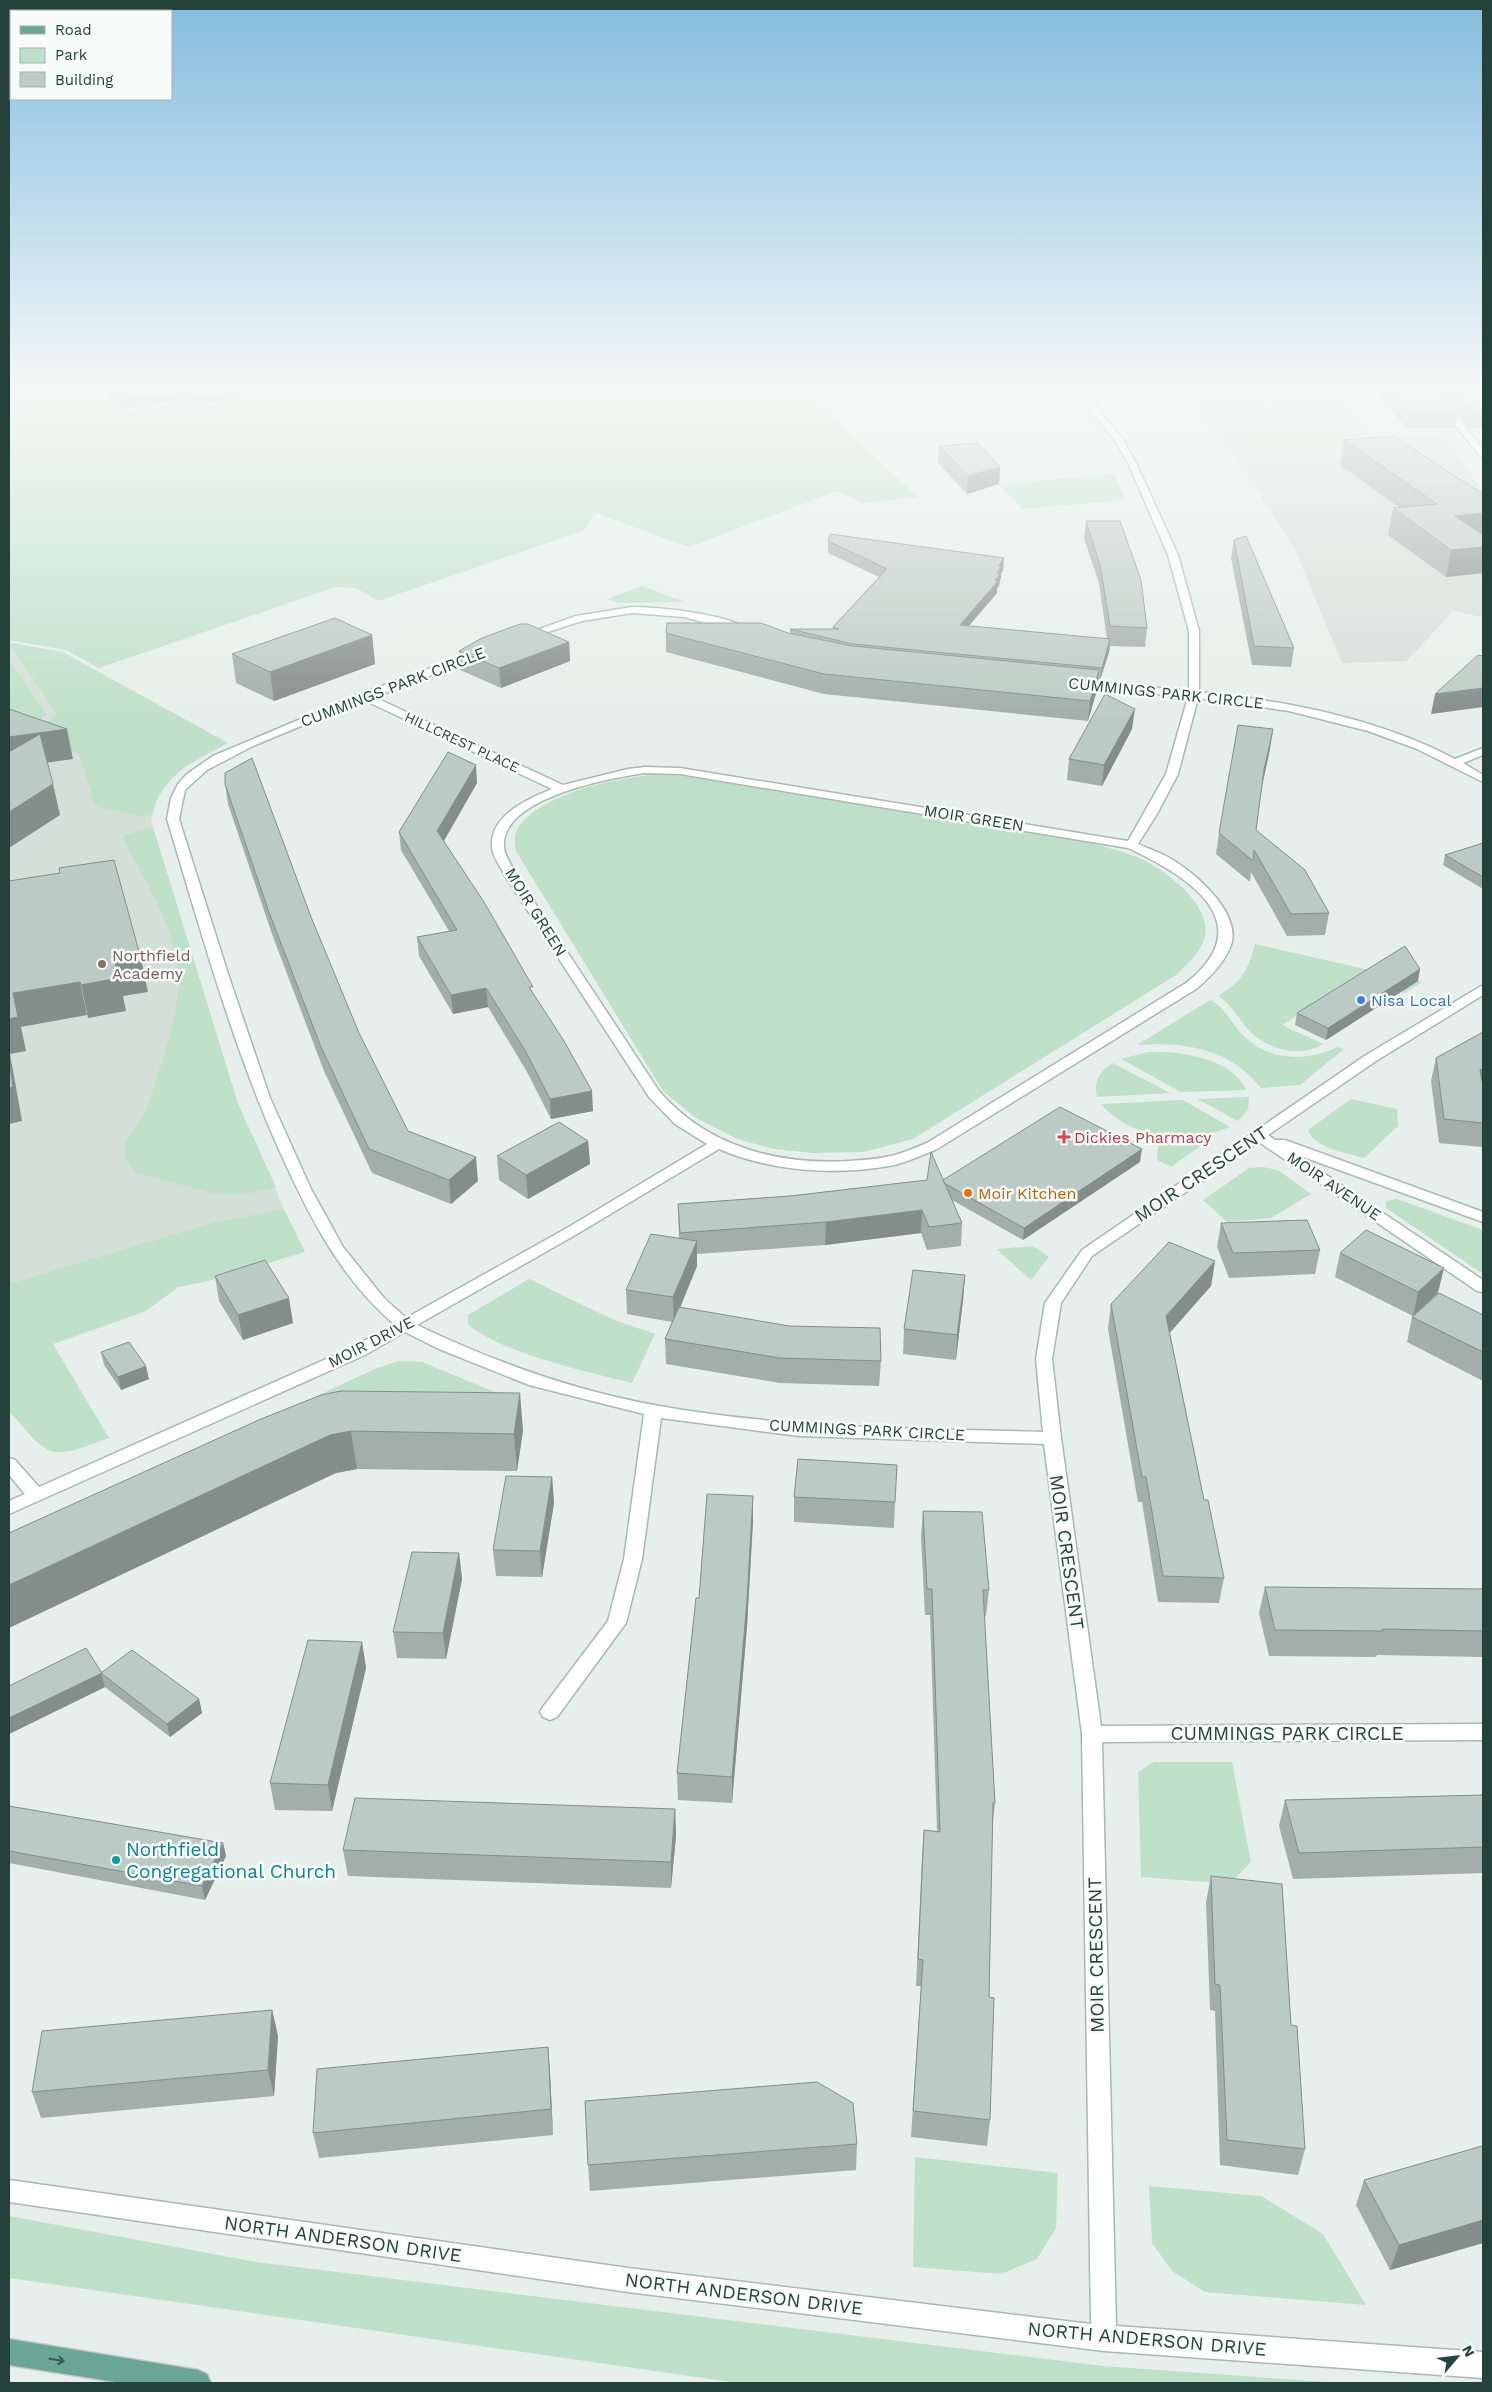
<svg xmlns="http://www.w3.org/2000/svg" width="1492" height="2392" viewBox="0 0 1492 2392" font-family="'Work Sans',sans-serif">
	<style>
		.built { fill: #d4dfda }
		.green { fill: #bfe0c8 }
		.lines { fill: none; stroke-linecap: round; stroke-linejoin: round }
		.street-casing { stroke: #a8b8b2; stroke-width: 3 }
		.primary-casing { stroke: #c2cac8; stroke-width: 3 }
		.street { fill: #fff; fill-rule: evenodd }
		.primary { fill: #6aa596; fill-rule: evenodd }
		.wall { fill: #a1aea9 }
		.shaded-wall { fill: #838d89 }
		.building { fill: #bbcac4; stroke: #838d89 }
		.oneway { stroke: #365b51 }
		.education-dot { fill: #8d6e63; stroke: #f7fbf9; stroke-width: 2 }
		.shop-dot { fill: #3f7fe0; stroke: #f7fbf9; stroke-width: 2 }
		.health-dot { fill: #e0444e; stroke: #f7fbf9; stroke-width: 2 }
		.food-dot { fill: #e8710a; stroke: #f7fbf9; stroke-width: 2 }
		.culture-dot { fill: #0f9aa8; stroke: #f7fbf9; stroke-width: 2 }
		.labels { text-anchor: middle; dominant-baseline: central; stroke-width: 5; stroke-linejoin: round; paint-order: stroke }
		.far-street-label { font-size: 14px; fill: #24423a; stroke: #f7fbf9 }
		.street-label { font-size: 16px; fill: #24423a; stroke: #f7fbf9 }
		.education-label { font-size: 16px; fill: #785e54; stroke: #f7fbf9; text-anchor: start }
		.shop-label { font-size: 16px; fill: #366cbe; stroke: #f7fbf9; text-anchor: start }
		.health-label { font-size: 16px; fill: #be3a42; stroke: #f7fbf9; text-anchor: start }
		.food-label { font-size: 16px; fill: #c56008; stroke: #f7fbf9; text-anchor: start }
		.near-street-label { font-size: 19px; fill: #24423a; stroke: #f7fbf9 }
		.near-culture-label { font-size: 19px; fill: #0d838f; stroke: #f7fbf9; text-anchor: start }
	</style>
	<rect width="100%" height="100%" fill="#e6efeb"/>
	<!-- built -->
	<path class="built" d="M1338,398L1368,438H1444L1483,491V617L1453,611L1407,661L1342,663L1296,552L1235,455L1190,401Z
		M9,643L62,652L228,743L185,767L168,782L157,799L151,821L238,1104L284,1209L215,1222L9,1292Z"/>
	<!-- green -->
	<path class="green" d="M9,388H90L120,413L171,405L175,408L256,394L248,388H801L918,497L862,503L837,491L689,547L595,513L585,530L378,601L356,588L336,587L99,668L66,650L9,640Z
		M1114,474L1126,500L1022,509L998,484Z
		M642,586L685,602L618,603L607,599Z
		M12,643L62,652L228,743C191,760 164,775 151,815L141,816L98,807L94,803L80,757L50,731L40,728L57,714L10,645Z
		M9,660L47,715L29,726H9Z
		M652,775H673L723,781L1089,842C1105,847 1121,851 1137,857C1164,869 1215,905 1204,940C1199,954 1186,965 1176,975L913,1139L863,1152L814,1153L774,1149L737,1139L696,1118L663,1091L516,851C515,845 514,838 516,832C534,795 615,778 652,775Z
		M153,827L238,1104L276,1187L246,1194H215L137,1173C110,1148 133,1137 145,1112C152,1096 156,1078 162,1061C169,1039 176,1015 178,991C183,941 148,885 125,843L124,835Z
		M1255,944L1422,982L1404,993L1362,975L1282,1025L1323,1044C1299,1059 1264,1049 1246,1027C1237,1016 1231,1004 1218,996C1242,981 1248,971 1255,944Z
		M1210,1000C1224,1007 1230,1020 1239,1031C1265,1061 1304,1063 1338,1047L1344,1049L1300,1085L1261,1088C1229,1048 1185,1042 1137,1045Z
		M1148,1052C1178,1051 1232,1057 1246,1090L1181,1092L1121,1059Z
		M1113,1063L1170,1093L1097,1097C1093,1081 1100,1071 1113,1063Z
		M1249,1097L1248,1110L1238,1121L1197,1099Z
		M1351,1099L1397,1109L1398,1126L1364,1158C1347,1153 1314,1148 1308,1130Z
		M1183,1100L1230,1127C1189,1143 1132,1141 1101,1104Z
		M1158,1143L1184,1146L1203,1144L1171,1167L1157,1160Z
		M1263,1167L1278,1170L1311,1194L1271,1218L1227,1222L1203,1200L1249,1168Z
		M1397,1199L1483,1230V1274L1386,1208V1201Z
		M284,1209L305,1252L208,1281L179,1287L144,1312L53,1344L109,1438C48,1461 51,1459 9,1411V1284L215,1222Z
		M1033,1246L1049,1257L1031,1280L996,1249Z
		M529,1279L614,1320L655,1334L632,1383C591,1373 498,1352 468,1324V1315Z
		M399,1361L422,1362L517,1401L322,1400L317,1396L377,1368Z
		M1154,1762H1232L1251,1862L1229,1884L1141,1877L1138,1772Z
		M915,2157L1058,2173L1056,2228L1037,2259L1001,2274L913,2267Z
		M1149,2186L1261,2196L1323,2234L1366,2305L1205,2292L1172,2271L1152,2243Z
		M9,2216L256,2262L1103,2366L1340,2383H738L9,2278Z"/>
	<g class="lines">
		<defs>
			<path id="street" d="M1072,388H1080L1123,439L1137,465L1178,555L1199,631V692C1286,701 1377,718 1455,759L1483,748V755L1463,763L1483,775V782L1417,749L1368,731L1289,711L1198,698L1178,774L1157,814L1138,844C1149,849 1162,853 1173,860C1197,875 1244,915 1230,948C1223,964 1209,978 1196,989L937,1149C923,1155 909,1161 894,1165C838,1176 772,1172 719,1149L577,1234L417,1325C492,1361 572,1390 654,1405C782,1429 913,1428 1043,1432L1036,1359L1045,1303L1082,1250L1366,1055L1483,985V995L1376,1061L1268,1135L1275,1140H1285L1483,1212V1222L1295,1154L1483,1280V1292L1477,1291L1259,1142L1092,1256L1061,1303L1052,1359L1061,1438L1101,1726L1483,1724V1740L1102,1742L1116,2326L1483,2352V2378L1104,2351L628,2292L9,2202V2180L628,2268L1091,2324L1082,1734L1044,1444L799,1436L661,1418L642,1559L626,1623L557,1717L550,1720L543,1717L540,1712L543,1707L608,1621L624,1559L644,1414L529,1385L439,1349L405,1332L365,1355L9,1514V1501L25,1494L9,1475V1458L15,1460L39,1487L353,1347L394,1324C340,1278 309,1216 280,1152C232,1045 201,931 167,819L171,798L178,784L187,774L213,756L360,694L477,651L481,652V656L374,697L563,785L628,769L645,767L680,768L1128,841L1166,774L1188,697L1077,686L1072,683L1077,680L1189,691V631L1168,555L1129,465L1115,440ZM364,700L552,789C528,799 489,815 492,848C493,857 501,867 505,876L649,1097L675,1124L707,1144L567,1228L406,1318L384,1298L343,1247L311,1189L270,1098L229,977L179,819L185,790L207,770L253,746ZM645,773L680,774L1128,848C1186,875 1263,922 1186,983L927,1143C916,1147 906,1152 895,1155C880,1159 864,1160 849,1161C778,1165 707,1147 659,1091L517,876C513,867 505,857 504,848C499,798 610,778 645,773Z
				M1426,388H1434L1483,449V456H1480Z
				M632,607C657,607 730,614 748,630L743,633L684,617L632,613L582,621L522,640L517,637L576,616Z"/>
			<path id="primary" d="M9,2339L198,2370L207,2374L211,2383H122L9,2365Z"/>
		</defs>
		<!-- street casing -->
		<use href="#street" class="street-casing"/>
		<!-- primary casing -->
		<use href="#primary" class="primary-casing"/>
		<!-- street -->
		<use href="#street" class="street"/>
		<!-- primary -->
		<use href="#primary" class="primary"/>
	</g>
	<!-- wall -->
	<path class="wall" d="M98,388H256V394L187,406L179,400L123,409Z
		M1374,388H1483V428H1469L1458,415L1455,428H1406Z
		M1344,440L1483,494V573L1446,577L1388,535L1393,508H1400L1340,465Z
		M939,446L1000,467L999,484L967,494L938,463Z
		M1086,521L1147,628L1145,647L1110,646L1109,652L1100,680H1098L1097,690L1088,721L824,694L666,652V633H790V629H832L833,627L879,577L828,553V541L1003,570L1001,573V578L1000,580L999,586L997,588V593L969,626L1107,639L1099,583L1084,539Z
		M1234,540L1294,648L1291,667L1252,665L1231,558Z
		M372,635L375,664L274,701L236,683L232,654Z
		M569,642L570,661L501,688L460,670L459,651Z
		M1132,729L1102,786L1067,780L1069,759Z
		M1270,749L1262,785L1256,830L1329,913L1325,935L1287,936L1251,872L1250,882L1216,854L1219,833Z
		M477,783L444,841L533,993L593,1111L551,1119L527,1072L488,1007L453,1014L419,956L417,937L449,931L401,850L399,832Z
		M225,784L311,917L359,1033L408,1131L478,1181L451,1204L372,1173L324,1071L273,937L228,804Z
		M1483,843V889L1443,865L1445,855Z
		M1418,981L1326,1040L1295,1025L1297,1013Z
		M1483,1032V1147L1439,1143L1431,1081L1436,1058Z
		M588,1141L590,1164L528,1199L499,1180L497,1156Z
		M1140,1162L1023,1240L952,1200L962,1223L961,1246L927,1250L921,1233L825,1245L697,1254V1266L680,1308L881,1361L879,1386L780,1383L666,1364L665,1339L672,1322L627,1314L626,1290L679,1238L678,1204L790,1196L943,1180Z
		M1221,1223L1320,1250L1315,1274L1229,1278L1217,1247Z
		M1340,1253L1438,1293L1413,1316L1335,1277Z
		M1215,1261L1211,1286L1170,1333L1204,1500L1224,1578L1219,1603L1158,1602L1142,1502H1138L1108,1329L1111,1304Z
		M965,1275L963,1300L956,1360L903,1354L904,1329Z
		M215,1276L293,1323L243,1340L219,1301Z
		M1483,1315V1381L1407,1342L1412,1317Z
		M101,1352L149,1379L121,1390L104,1365Z
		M261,1419L523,1430L517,1471L357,1469L336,1473Z
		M552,1477L554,1503L542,1577L496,1576L493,1550Z
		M753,1496V1521L747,1626L732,1803L678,1800L677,1773L699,1598Z
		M794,1497L895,1502L894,1528L794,1522Z
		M923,1511L989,1590L986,1616H984L995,1803L992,1829L989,1997L990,2120L987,2146L911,2137L921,1986H916L922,1857L924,1830L937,1831L930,1615H925L921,1537Z
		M459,1553L462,1579L446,1659L397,1658L393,1632Z
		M1265,1587L1483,1589V1657L1377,1655L1376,1657L1269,1656L1259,1613Z
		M362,1642L366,1668L332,1811L275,1810L270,1783Z
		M102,1673L199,1699L202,1713L170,1737L105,1687L9,1734Z
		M1483,1795V1873L1293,1879L1279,1826L1285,1800Z
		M9,1806L223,1843L226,1856L205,1900L9,1863Z
		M675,1809L676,1836L671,1888L348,1876L343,1850Z
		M1211,1876L1291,2025L1305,2149L1298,2175L1220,2165L1215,2011L1210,2010L1206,1902Z
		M272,2010L278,2036L274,2096L41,2118L32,2092Z
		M548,2047L550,2073L553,2135L319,2158L313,2133Z
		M857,2144L856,2170L590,2191L588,2165Z
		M1483,2147V2243L1390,2270L1356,2205L1364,2180Z"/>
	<!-- shaded-wall -->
	<path class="shaded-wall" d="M119,388H177L179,400L123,409Z
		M184,388H256V394L187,406Z
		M1000,467L999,484L967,494L968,476Z
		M1483,513V539L1455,516Z
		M1483,547V573L1446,577L1451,550Z
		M1004,558L1003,570L1001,573V578L1000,580L999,586L997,588V593L959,637L960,625L995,580L999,566Z
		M372,635L375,664L274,701L270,672Z
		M1110,639L1109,652L1100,680L1102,668Z
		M569,642L570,661L501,688L499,668Z
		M1099,670L1097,690L1088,721L1090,701Z
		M1483,688V707L1431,714L1435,694Z
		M1135,709L1132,729L1102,786L1104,765Z
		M67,729L73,759L9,768V737Z
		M1273,729L1270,749L1261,791L1264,770Z
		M476,765L477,783L439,849L437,831Z
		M53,784L60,815L9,848V812Z
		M141,959L148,992L123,996L126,1011L88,1018L81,985L115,963Z
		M1420,969L1418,981L1326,1040L1328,1028Z
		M80,982L87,1015L21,1027L26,1051L10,1054L22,1121L9,1124V1019L13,993Z
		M486,988L488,1007L453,1014L451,995Z
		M1483,1068V1088L1480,1070Z
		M592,1091L593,1111L551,1119L550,1099Z
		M588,1141L590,1164L528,1199L526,1175Z
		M1142,1149L1140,1162L1023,1240L1024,1228Z
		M476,1157L478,1181L451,1204L449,1180Z
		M922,1210L921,1233L825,1245L826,1222Z
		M697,1241V1266L674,1322L673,1297Z
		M1215,1261L1211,1286L1162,1341L1166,1316Z
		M1444,1268L1438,1293L1413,1316L1418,1292Z
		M965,1275L963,1300L956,1360L957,1335Z
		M289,1298L293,1323L243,1340L238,1315Z
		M146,1366L149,1379L121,1390L118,1377Z
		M520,1393L523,1430L517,1471L514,1434Z
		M351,1431L357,1469L336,1473L9,1628V1585L330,1435Z
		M552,1477L554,1503L542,1577L540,1551Z
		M753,1496V1521L747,1626L732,1803V1777Z
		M459,1553L462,1579L446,1659L443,1633Z
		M362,1642L366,1668L332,1811L328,1785Z
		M101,1673L105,1687L9,1734V1718Z
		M199,1699L202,1713L170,1737L167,1724Z
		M675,1809L676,1836L671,1888V1862Z
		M223,1843L226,1856L205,1900L202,1886Z
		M272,2010L278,2036L274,2096L268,2070Z
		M548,2047L550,2073L553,2135L551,2109Z
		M1483,2220V2243L1390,2270L1399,2245Z"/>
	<!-- building -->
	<path class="building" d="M1390,388H1439L1459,412H1409Z
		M1451,388H1483V412H1472Z
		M1393,436L1483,494V513L1455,516L1483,535V547L1451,550L1393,508L1437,504L1344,440Z
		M978,443L1000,467L968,476L939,446Z
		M1086,521H1120L1141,580L1147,628L1110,626L1100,565Z
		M830,534L1004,558L999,566H1002L997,573L1000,574L995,580L998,581L960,625L1110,639L1102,668L853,644L790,629H839L833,627L887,569L828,541Z
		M1246,536L1294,648L1254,646L1234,540Z
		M335,618L372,635L270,672L232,654Z
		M667,623H761L788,633L852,646L1099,670L1090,701L824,674L666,633Z
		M520,624H528L569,642L499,668L459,651L482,638Z
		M1478,655L1483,656V688L1435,694Z
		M1105,694L1135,709L1104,765L1069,759Z
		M9,709L67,729L9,737Z
		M1238,725L1273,729L1264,770L1256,830L1305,870L1329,913L1291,914L1254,850L1253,861L1219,833Z
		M40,734L53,784L9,812V752Z
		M448,752L476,765L437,831L484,902L533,987H529L564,1041L592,1091L550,1099L526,1052L486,988L451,995L417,937L457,930L399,832Z
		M252,758L311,917L359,1033L408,1131L476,1157L449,1180L369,1149L321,1047L270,915L225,784V773Z
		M1483,843V877L1445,855Z
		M114,860L141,959L115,963L119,978L81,985L80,982L13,993L18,1017L9,1019V881L60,873L59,868Z
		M1405,946L1420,969L1328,1028L1297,1013Z
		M1483,1032V1068L1480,1070L1483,1087V1123L1444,1119L1436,1058Z
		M9,1060L13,1087L9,1088Z
		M1060,1107L1142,1149L1024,1228L944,1183L943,1180Z
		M559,1122L588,1141L526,1175L497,1156Z
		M931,1152L962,1223L929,1227L922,1210L826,1222L680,1233L678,1204L790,1196L927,1180Z
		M1307,1220L1320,1250L1233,1253L1221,1223Z
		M1366,1230L1444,1268L1418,1292L1340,1253Z
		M651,1234L697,1241L673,1297L626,1290Z
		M1169,1242L1215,1261L1166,1316L1204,1500H1208L1224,1578L1163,1576L1146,1477H1142L1111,1304Z
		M265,1260L289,1298L238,1315L215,1276Z
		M913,1270L965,1275L957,1335L904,1329Z
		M1439,1293L1483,1315V1352L1412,1317Z
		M679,1307L789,1326L880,1328L881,1361L780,1358L665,1339Z
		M129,1342L146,1366L118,1377L101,1352Z
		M341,1391L520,1393L514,1434L351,1431L330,1435L9,1585V1533L261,1419L321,1395Z
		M798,1459L897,1465L895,1502L794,1497Z
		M506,1476L552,1477L540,1551L493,1550Z
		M707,1494L753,1496L747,1600L732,1777L677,1773L696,1598H699Z
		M923,1511L982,1512L989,1590H983L995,1803H993L989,1997L994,1998L990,2120L913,2111L923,1960L918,1959L924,1830L940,1832L932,1589H927Z
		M412,1552L459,1553L443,1633L393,1632Z
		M1265,1587L1483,1589V1631L1382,1629L1383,1631L1275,1630Z
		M308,1640L362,1642L328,1785L270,1783Z
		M86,1648L102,1673L9,1718V1686Z
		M132,1650L199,1699L167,1724L101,1673Z
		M1483,1795V1847L1299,1853L1285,1800Z
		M355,1798L675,1809L671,1862L343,1850Z
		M9,1806L223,1843L202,1886L9,1851Z
		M1211,1876L1282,1884L1291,2025L1297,2026L1305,2149L1227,2140L1220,1985L1215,1984Z
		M272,2010L268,2070L32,2092L42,2031Z
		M548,2047L551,2109L313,2133L317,2069Z
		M817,2082L853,2103L857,2144L588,2165L585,2101Z
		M1482,2146L1483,2147V2220L1399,2245L1364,2180Z"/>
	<!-- one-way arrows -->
	<defs><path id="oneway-shaft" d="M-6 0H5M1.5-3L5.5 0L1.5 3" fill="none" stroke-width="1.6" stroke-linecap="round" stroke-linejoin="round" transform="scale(1.25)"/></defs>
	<use class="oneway" href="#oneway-shaft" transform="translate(57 2360) rotate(9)"/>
	<!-- sky -->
	<linearGradient id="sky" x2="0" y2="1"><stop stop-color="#84bce0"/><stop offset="0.54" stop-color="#f4f8f6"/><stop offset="1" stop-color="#f4f8f6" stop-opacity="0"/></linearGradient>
	<rect width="1492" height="722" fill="url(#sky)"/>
	<!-- markers -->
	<circle class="education-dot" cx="102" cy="964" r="5"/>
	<circle class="shop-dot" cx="1361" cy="1000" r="5"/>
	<path class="health-dot" d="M1061.5 1129.5h5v5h5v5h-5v5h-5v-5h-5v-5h5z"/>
	<circle class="food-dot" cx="968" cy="1193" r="5"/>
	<circle class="culture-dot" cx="116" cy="1860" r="5"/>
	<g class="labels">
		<!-- far-street labels -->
		<g class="far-street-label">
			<text transform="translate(462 742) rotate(25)">HILLCREST PLACE</text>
		</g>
		<!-- street labels -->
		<g class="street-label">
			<text transform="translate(393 687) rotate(-21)">CUMMINGS PARK CIRCLE</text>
			<text transform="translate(1166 693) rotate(6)">CUMMINGS PARK CIRCLE</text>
			<text transform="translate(974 818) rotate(9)">MOIR GREEN</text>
			<text transform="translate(536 912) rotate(58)">MOIR GREEN</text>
			<text transform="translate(1334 1186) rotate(34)">MOIR AVENUE</text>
			<text transform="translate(371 1342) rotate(-27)">MOIR DRIVE</text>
			<text transform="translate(867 1430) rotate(3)">CUMMINGS PARK CIRCLE</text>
		</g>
		<!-- education labels -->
		<g class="education-label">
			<text x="112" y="955">Northfield<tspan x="112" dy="18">Academy</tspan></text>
		</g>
		<!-- shop labels -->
		<g class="shop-label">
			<text x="1371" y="1000">Nisa Local</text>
		</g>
		<!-- health labels -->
		<g class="health-label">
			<text x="1074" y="1137">Dickies Pharmacy</text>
		</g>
		<!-- food labels -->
		<g class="food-label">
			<text x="978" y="1193">Moir Kitchen</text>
		</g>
		<!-- near-street labels -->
		<g class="near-street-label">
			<text transform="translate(1201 1174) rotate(-34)">MOIR CRESCENT</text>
			<text transform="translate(1067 1552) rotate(82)">MOIR CRESCENT</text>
			<text x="1287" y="1733">CUMMINGS PARK CIRCLE</text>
			<text transform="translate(1096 1955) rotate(-91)">MOIR CRESCENT</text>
			<text transform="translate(343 2239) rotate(8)">NORTH ANDERSON DRIVE</text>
			<text transform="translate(744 2294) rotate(7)">NORTH ANDERSON DRIVE</text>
			<text transform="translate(1147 2339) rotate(5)">NORTH ANDERSON DRIVE</text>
		</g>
		<!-- near-culture labels -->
		<g class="near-culture-label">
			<text x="126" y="1849">Northfield<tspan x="126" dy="22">Congregational Church</tspan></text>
		</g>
	</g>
	<!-- border -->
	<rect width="1492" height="2392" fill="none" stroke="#24423a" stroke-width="20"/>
	<!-- legend -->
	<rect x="10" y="10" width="162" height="90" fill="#f7fbf9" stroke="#a3b1ad"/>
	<rect x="20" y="26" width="25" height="8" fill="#6aa596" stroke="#a3b1ad"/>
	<text x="55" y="35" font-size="15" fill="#24423a">Road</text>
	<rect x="20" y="48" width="25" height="15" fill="#bfe0c8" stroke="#a3b1ad"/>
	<text x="55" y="60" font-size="15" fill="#24423a">Park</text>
	<rect x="20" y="72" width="25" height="15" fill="#bbcac4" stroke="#a3b1ad"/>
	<text x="55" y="85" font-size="15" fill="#24423a">Building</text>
	<!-- north arrow -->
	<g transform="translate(1457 2357) rotate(62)" stroke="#f7fbf9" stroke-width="4" paint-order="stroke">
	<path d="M0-4L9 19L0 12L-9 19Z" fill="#24423a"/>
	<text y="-8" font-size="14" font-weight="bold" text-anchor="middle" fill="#24423a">N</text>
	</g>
</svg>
